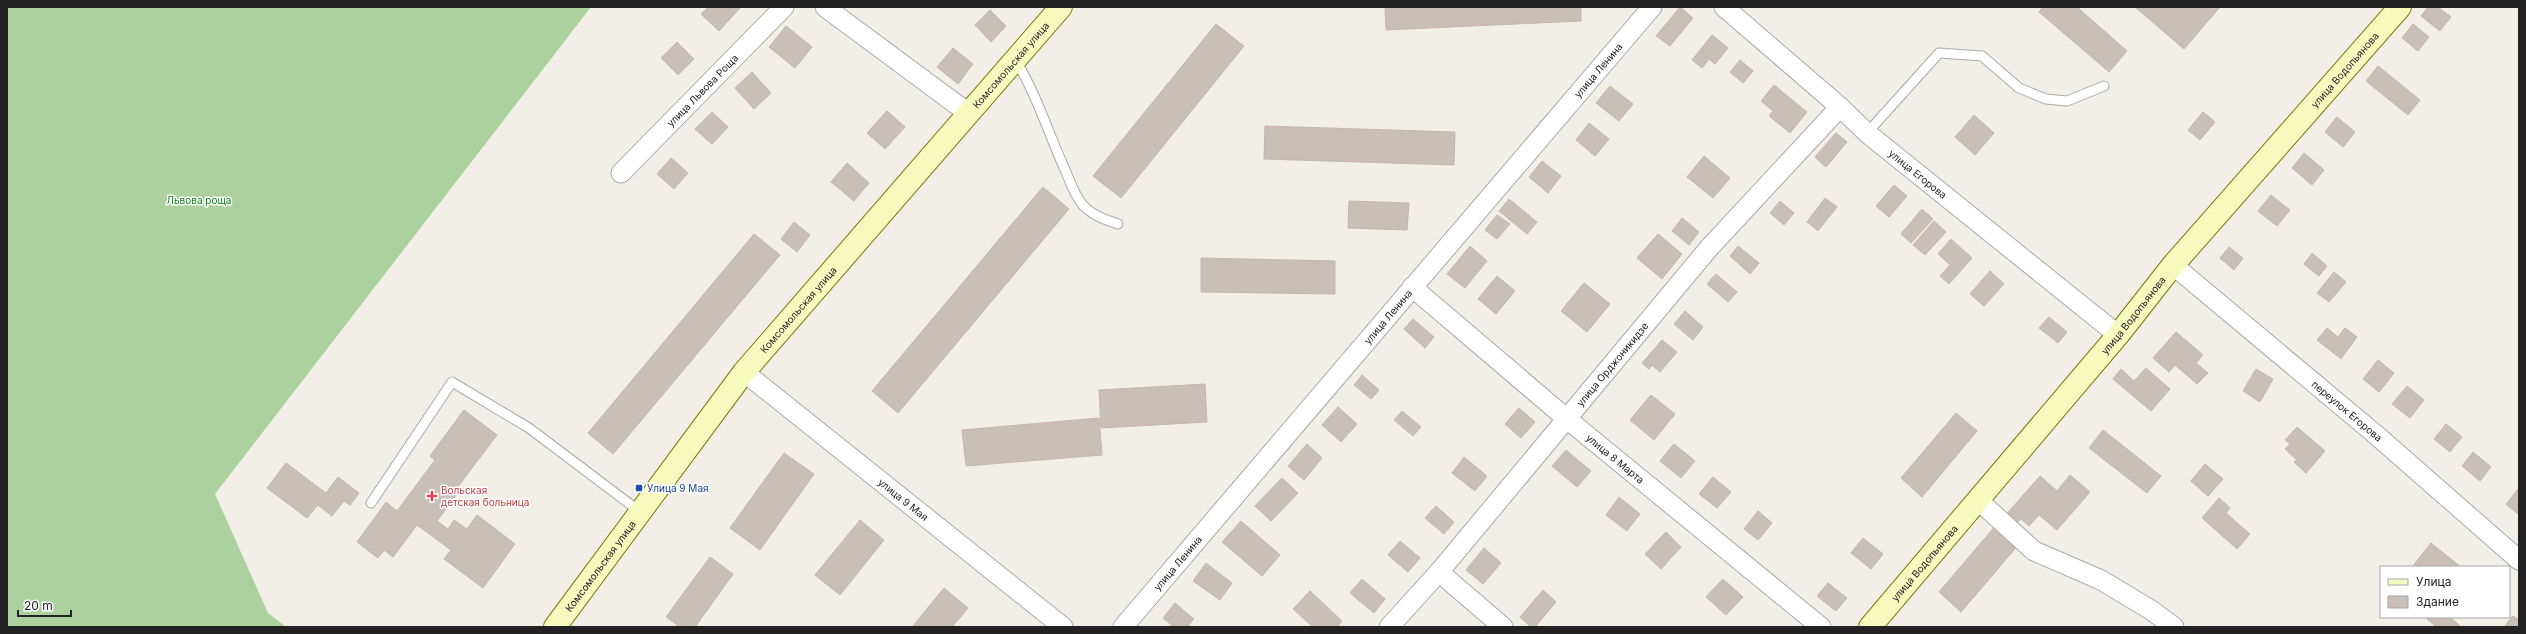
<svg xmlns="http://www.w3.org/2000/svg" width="2526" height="634" viewBox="0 0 2526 634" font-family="Inter,sans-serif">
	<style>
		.forest { fill: #add19e }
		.building { fill: #c7bfb8; stroke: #c4b6ab }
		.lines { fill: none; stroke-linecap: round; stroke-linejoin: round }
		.lane-casing { stroke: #a9a9a9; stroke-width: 11 }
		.street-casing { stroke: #a9a9a9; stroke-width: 21 }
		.secondary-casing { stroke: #707d05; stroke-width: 24 }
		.lane { stroke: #fff; stroke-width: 9 }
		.street { stroke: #fff; stroke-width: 19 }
		.secondary { stroke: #f7fabf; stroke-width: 22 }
		.transit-dot { fill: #1a4fb4; stroke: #fff; stroke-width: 1.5 }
		.health-dot { fill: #e0444e; stroke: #fff; stroke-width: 1.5 }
		.labels { text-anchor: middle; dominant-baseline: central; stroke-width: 3; stroke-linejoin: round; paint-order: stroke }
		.street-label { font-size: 10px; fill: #222; stroke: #fff }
		.park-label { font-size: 10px; fill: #0c8416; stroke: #fff }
		.transit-label { font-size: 10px; fill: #164399; stroke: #fff; text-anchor: start }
		.health-label { font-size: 10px; fill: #be3a42; stroke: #fff; text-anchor: start }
	</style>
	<rect width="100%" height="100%" fill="#f2efe9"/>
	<!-- forest -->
	<path class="forest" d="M7,7H591L215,494L268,613L286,627H7Z"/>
	<!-- building -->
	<path class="building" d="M708,7H739L740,8L719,31L701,14Z
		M1385,7H1581V21L1386,30Z
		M1680,7L1693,18L1670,46L1656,36Z
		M2043,7H2077L2127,51L2109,72L2039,12Z
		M2135,7H2220L2184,49Z
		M2428,7H2438L2451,17L2440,31L2421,16Z
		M990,10L1006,26L991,42L975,25Z
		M1216,24L1244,46L1121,198L1093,176Z
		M2413,24L2429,37L2418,51L2402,38Z
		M786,26L812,47L795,68L769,47Z
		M1712,35L1728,48L1715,64L1709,59L1702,68L1692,60Z
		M677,42L694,59L678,75L661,58Z
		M953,48L973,64L958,84L937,67Z
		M1740,60L1753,71L1743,83L1730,72Z
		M2378,66L2420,100L2408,115L2366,81Z
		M752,72L771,93L754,109L735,88Z
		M1774,85L1807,112L1790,133L1769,116L1773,111L1761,101Z
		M1610,86L1633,104L1619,121L1596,103Z
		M887,111L905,127L885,149L867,133Z
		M712,112L728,127L712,144L695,129Z
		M2203,112L2215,122L2200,140L2188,130Z
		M1974,115L1994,133L1975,155L1955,137Z
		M2337,117L2355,132L2343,147L2325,132Z
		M1589,123L1609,139L1595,156L1576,140Z
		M1265,126L1455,132L1454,165L1264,159Z
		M1836,133L1847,142L1826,167L1815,157Z
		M2304,153L2324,170L2312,185L2292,168Z
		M1704,156L1730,178L1713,198L1687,177Z
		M671,158L688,173L674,189L657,174Z
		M1542,161L1561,176L1548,193L1529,177Z
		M847,163L869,183L854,201L831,182Z
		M1894,185L1907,196L1889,217L1876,206Z
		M1043,187L1069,209L898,413L872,391Z
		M2271,195L2290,210L2277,226L2258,211Z
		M1825,198L1837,207L1818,231L1807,222Z
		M1509,199L1537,222L1527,234L1499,211Z
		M1349,201L1409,203L1407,230L1348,228Z
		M1780,201L1794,213L1784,225L1770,213Z
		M1922,209L1933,219L1911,243L1901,234Z
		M1497,215L1510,224L1497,239L1485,230Z
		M1682,218L1699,232L1689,245L1672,231Z
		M1934,221L1946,232L1925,255L1913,245Z
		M794,222L810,235L797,252L781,239Z
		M754,234L780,255L613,454L588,433Z
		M1658,234L1682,254L1662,279L1637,258Z
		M1951,239L1972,258L1949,284L1940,276L1950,265L1938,254Z
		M1470,246L1487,261L1465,288L1447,274Z
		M1738,246L1759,263L1750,274L1730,256Z
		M2229,247L2243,258L2234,270L2220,258Z
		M2312,253L2327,266L2319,276L2304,264Z
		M1201,258L1335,261V294L1201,292Z
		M1990,271L2004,284L1984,306L1970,294Z
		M2334,272L2346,282L2329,302L2317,293Z
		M1716,274L1737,292L1728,302L1707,284Z
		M1497,276L1515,291L1496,314L1478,299Z
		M1584,283L1610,304L1587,332L1561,311Z
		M1685,311L1703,327L1693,340L1674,324Z
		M2049,317L2067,332L2058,343L2039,328Z
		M1413,319L1434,337L1425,348L1404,329Z
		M2327,328L2338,337L2345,328L2357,337L2341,359L2317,340Z
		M2176,332L2203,355L2196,363L2208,373L2197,384L2175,365L2169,372L2153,358Z
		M1662,340L1677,352L1660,372L1652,365L1649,369L1642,363Z
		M2378,360L2394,373L2379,392L2363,379Z
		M2146,368L2170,389L2151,411L2113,379L2121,369L2134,381Z
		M2256,369L2273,379L2260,402L2243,391Z
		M1362,375L1379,390L1371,399L1354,385Z
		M1205,384L1207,422L1101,428L1099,390Z
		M2407,386L2424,400L2410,418L2392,404Z
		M1651,395L1675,414L1654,440L1630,420Z
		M1338,407L1357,424L1341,442L1322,425Z
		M1519,408L1535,422L1521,438L1505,424Z
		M464,410L497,435L457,488L460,490L437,521L448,529L454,520L467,529L477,515L515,544L483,588L444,559L451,550L417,525L393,557L384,550L378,558L357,542L386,502L397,511L435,460L430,456Z
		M1402,411L1421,427L1413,436L1394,420Z
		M1956,413L1977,431L1922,497L1901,478Z
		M1099,418L1102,455L966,466L962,430Z
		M2446,424L2462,437L2450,452L2434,439Z
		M2297,427L2325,451L2306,473L2294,462L2297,460L2285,449L2290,444L2285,440Z
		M2103,430L2161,476L2147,493L2089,448Z
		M1307,444L1322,458L1304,480L1288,466Z
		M1674,444L1695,461L1681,478L1660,461Z
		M1566,450L1591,471L1577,487L1552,466Z
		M2473,452L2491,467L2480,481L2462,466Z
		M784,453L814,474L760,550L730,528Z
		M1464,457L1487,476L1475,491L1452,473Z
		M286,463L326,493L338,477L359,493L350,505L344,501L332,516L318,505L307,518L267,488Z
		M2205,464L2223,479L2208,496L2191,481Z
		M2070,475L2090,492L2057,530L2039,515L2029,526L2021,519L2014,526L2004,517L2040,476L2057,491Z
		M1713,477L1731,492L1717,508L1699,494Z
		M1282,478L1298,493L1271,521L1255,506Z
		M2519,488V515L2506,504Z
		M1619,497L1640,514L1627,531L1606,515Z
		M2219,498L2230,508L2226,513L2250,534L2237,549L2202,518Z
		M1436,506L1454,522L1444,534L1425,518Z
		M1758,511L1772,523L1758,540L1744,529Z
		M860,520L884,540L840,595L815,575Z
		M1241,521L1280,555L1262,576L1222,542Z
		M1997,524L2020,543L1961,612L1939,592Z
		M1666,532L1681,547L1661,569L1645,554Z
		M1863,538L1883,554L1871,569L1851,553Z
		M1400,541L1420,558L1408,572L1388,555Z
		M2431,543L2461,567H2412Z
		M1484,548L1501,563L1483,584L1466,570Z
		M710,557L733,574L695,627H680L666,617Z
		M1206,563L1232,583L1220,600L1193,581Z
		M1362,579L1385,599L1374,613L1350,593Z
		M1723,579L1743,597L1726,615L1706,597Z
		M1828,583L1847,598L1836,611L1817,596Z
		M944,588L968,608L952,627H912Z
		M1543,590L1556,602L1535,627H1531L1520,617Z
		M1310,591L1342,621L1337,627H1313L1293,609Z
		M1175,603L1194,619L1187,627H1174L1163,618Z
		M2513,616L2519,620V627H2504Z
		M2425,617H2450L2461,627H2436Z"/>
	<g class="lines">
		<defs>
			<path id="lane" d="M1016,61C1037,95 1049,135 1066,172C1071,184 1077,201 1087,209C1096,217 1107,220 1118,224
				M1867,133L1939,53L1982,56L2019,88L2046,99L2067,101L2104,86
				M371,503L452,382L529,428L639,511"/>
			<g id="street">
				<path d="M825,7L968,113"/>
				<path id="s1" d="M1724,7L1840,107L1867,133L2118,335"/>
				<path id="s2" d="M621,173L784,7"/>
				<path id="s3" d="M2173,265L2375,434L2519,560"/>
				<path id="s4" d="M1412,287L1567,419L1821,627"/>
				<path id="s5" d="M744,372L1063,627"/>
				<path d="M1978,500L2034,551L2101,580L2151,610L2174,627"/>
				<path d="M1439,572L1503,627"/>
				<path id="s6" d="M1123,627L1652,7"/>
				<path id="s7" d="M1389,627L1439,572L1709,248L1840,107"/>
			</g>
			<g id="secondary">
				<path id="s8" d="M555,627L744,372L1061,7"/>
				<path id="s9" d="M1870,627L2118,335L2173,265L2400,7"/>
			</g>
		</defs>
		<!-- lane casing -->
		<use href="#lane" class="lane-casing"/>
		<!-- street casing -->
		<use href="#street" class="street-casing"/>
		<!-- secondary casing -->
		<use href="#secondary" class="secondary-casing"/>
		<!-- lane -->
		<use href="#lane" class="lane"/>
		<!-- street -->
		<use href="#street" class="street"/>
		<!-- secondary -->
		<use href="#secondary" class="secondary"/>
	</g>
	<!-- markers -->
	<rect class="transit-dot" x="635" y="484" width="8" height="8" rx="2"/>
	<path class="health-dot" d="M430 490h4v4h4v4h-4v4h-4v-4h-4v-4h4z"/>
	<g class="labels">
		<!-- street labels -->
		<g class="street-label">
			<text stroke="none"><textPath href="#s8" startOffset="724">Комсомольская улица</textPath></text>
			<text stroke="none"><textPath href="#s9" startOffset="732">улица Водопьянова</textPath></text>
			<text stroke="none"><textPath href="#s6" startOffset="732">улица Ленина</textPath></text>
			<text stroke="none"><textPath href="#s2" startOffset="116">улица Львова Роща</textPath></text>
			<text stroke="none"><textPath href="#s1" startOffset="256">улица Егорова</textPath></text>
			<text stroke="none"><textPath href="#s8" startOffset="400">Комсомольская улица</textPath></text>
			<text stroke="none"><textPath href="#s9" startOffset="408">улица Водопьянова</textPath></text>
			<text stroke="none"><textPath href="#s6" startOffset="408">улица Ленина</textPath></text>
			<text stroke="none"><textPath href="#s7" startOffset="345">улица Орджоникидзе</textPath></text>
			<text stroke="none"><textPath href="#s3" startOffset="227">переулок Егорова</textPath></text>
			<text stroke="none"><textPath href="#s4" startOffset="266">улица 8 Марта</textPath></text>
			<text stroke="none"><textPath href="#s5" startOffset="204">улица 9 Мая</textPath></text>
			<text stroke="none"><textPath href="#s6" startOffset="84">улица Ленина</textPath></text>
			<text stroke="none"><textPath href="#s9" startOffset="84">улица Водопьянова</textPath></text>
			<text stroke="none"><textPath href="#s8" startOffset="76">Комсомольская улица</textPath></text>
		</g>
		<!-- park labels -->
		<g class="park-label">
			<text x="199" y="200">Львова роща</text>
		</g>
		<!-- transit labels -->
		<g class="transit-label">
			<text x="647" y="488">Улица 9 Мая</text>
		</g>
		<!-- health labels -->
		<g class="health-label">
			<text x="441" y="490">Вольская<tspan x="441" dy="12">детская больница</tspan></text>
		</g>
	</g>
	<!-- border -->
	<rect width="2526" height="634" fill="none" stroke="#222222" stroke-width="16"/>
	<!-- legend -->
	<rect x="2380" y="566" width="130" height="52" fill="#ffffff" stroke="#a7a7a7"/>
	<rect x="2388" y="579" width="20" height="6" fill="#f7fabf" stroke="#a7a7a7"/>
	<text x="2416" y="586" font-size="12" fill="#222222">Улица</text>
	<rect x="2388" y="596" width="20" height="12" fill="#c7bfb8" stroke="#a7a7a7"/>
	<text x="2416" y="606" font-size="12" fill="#222222">Здание</text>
	<!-- scale -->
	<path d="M18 610v6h53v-6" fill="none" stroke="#222222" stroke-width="2"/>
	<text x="24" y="610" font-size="12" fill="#222222" stroke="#ffffff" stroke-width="3" paint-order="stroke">20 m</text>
</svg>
